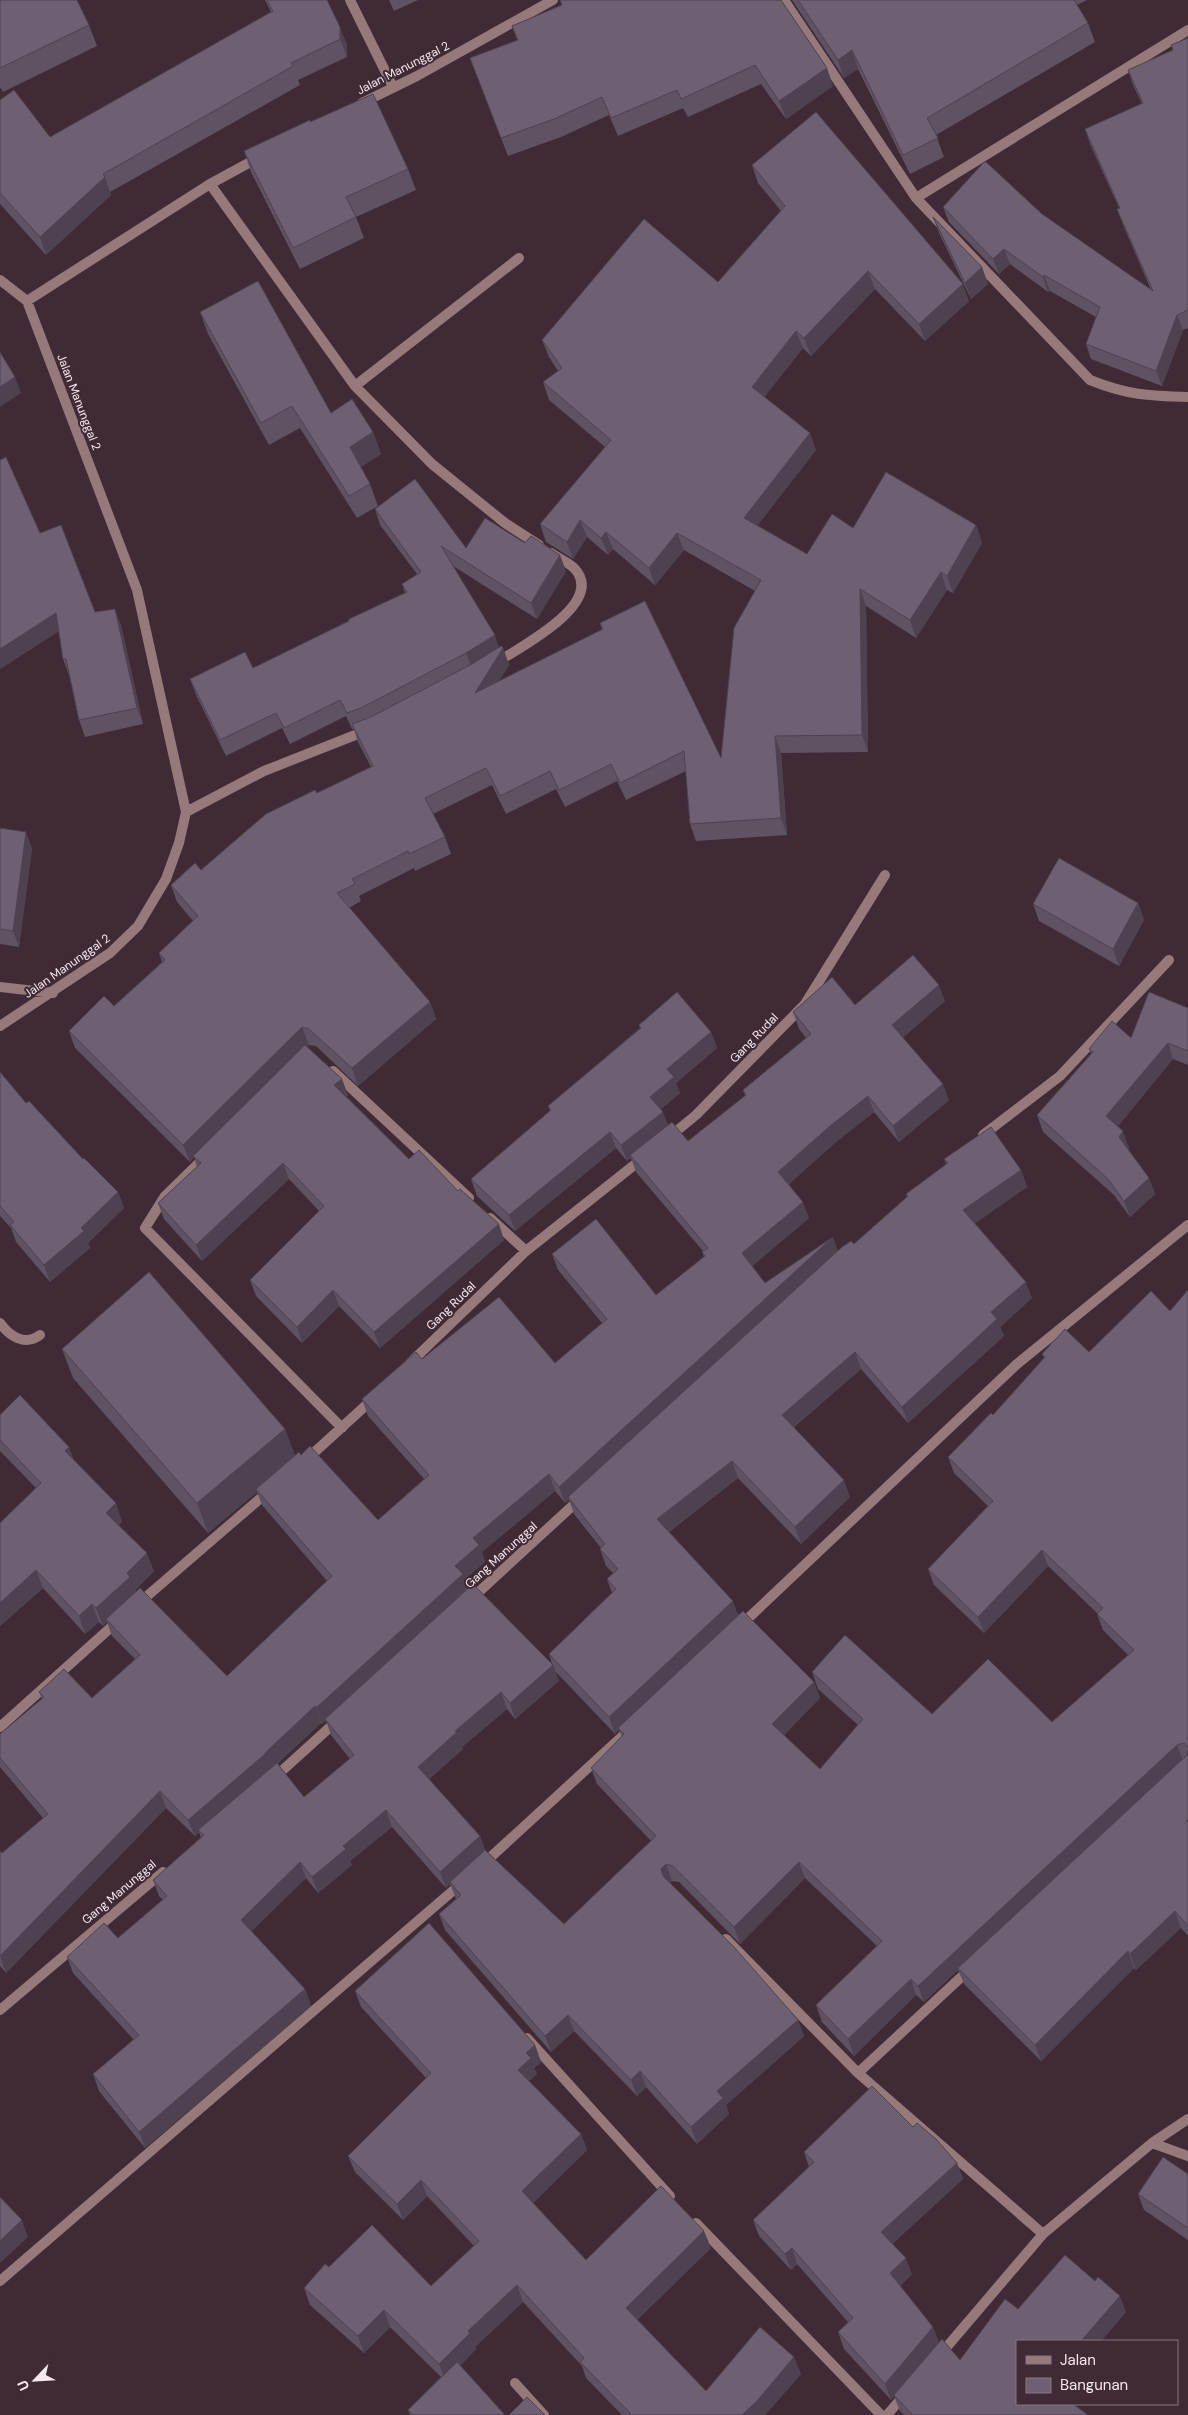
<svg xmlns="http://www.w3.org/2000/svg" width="1188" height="2415" viewBox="0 0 1188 2415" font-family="'DM Sans',sans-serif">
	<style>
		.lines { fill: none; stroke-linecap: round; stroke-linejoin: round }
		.street { stroke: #95797b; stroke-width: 10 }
		.wall { fill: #5f5263; fill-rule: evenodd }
		.shaded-wall { fill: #4e4250 }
		.building { fill: #6f5f73; stroke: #4e4250 }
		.labels { text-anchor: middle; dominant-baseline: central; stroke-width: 4; stroke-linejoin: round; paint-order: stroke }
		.street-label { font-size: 12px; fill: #f7e8f0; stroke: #3f2a35 }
	</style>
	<rect width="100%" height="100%" fill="#3f2a35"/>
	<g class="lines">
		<!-- street -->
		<path class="street" d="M350,0L393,87
			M784,0L916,198L1090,380C1127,395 1149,396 1188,397
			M362,103L417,76L553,0
			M210,184L355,386L519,258
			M916,198L1188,30
			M0,280L27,301
			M355,386L432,464L505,523L539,545
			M496,663C518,648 608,603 574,568C568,562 558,558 551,553
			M186,812L264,771L368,730
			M0,987L53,993
			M0,1026L110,953L138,926L166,879L179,843L186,812L137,590L27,301L210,184L258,158
			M333,1071L469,1198
			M983,1135L1060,1076L1169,960
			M668,1138L696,1115L805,1004L885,875
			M207,1155L165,1196L145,1228L342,1428
			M490,1218L526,1251
			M0,1323C10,1337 25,1346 40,1335
			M410,1363L526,1251L643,1158
			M306,1460L375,1397
			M470,1600L581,1498
			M139,1603L270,1490
			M740,1626L1017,1364L1188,1225
			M0,1727L118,1621
			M274,1778L339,1719
			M481,1866L627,1732
			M726,1939L858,2073
			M971,1968L858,2073L1043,2234
			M0,2010L163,1872
			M527,2038L670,2196
			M1152,2143L1188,2119
			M696,2223L881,2415
			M0,2281L463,1882
			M939,2356L1043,2234L1152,2143L1188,2156
			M515,2383L544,2415
			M887,2415L906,2393"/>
	</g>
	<!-- wall -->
	<path class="wall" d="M0,0L89,25L97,46L3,92L0,87Z
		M265,0H327L347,45V57L298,80L300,85L110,192L111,195L46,255L0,204V100L50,137L271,12Z
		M389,0H418L394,11Z
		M792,0H1087L1077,5L1088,23L1095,42L936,135L944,157L910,174L858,69L844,78Z
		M562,5L833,86L786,119L761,84L688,117L683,108L618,136L609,115L561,137L508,156L470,58L517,40L512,26Z
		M1188,38V328L1183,330L1162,386L1091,359L1086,344L1096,317L1050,291L1048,292L1010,264L999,274L949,222L943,207L1042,214L1151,290L1123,225L1117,209L1119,208L1090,144L1085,129L1142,104L1133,85L1128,70L1173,50Z
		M310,122L408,169L416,190L356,217L364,238L300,269L251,172L244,151Z
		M752,165L969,301L925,341L875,289L811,356L803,348L764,397L816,450L757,526L807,554L853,528L976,525L982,543L953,593L947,590L916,638L866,606L868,752L781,753L787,835L696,841L690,824L686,771L626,800L617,781L565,807L556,789L506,814L492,785L433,814L445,837L451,854L415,871L414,868L359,896L361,901L349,908L430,1002L436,1019L358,1086L316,1046L309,1045L307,1046L348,1095L346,1096L409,1159L504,1240L380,1348L339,1306L302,1343L256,1296L250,1280L319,1211L289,1179L202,1261L164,1219L158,1203L197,1167L194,1157L190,1162L75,1048L69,1031L114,1006L162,962L159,953L193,921L177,902L171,885L201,870L317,793L371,767L358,742L354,729H352L346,716L290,744L282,728L226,756L196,695L190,679L253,668L405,593L402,584L417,574L380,525L375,509L466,548L566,571L537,619L453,566L499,647L503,648L509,665L499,681L602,630L600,623L721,758L755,591L684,550L655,585L613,549L608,555L587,537L573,559L546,542L540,524L605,447L549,400L543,382L558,371L549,357L542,340L718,282L781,211L758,183Z
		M933,217L988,284L971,299L939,233Z
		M200,312L331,413L373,432L381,454L361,467L370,484L378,506L357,518L300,428L269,445L208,334Z
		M40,533L95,612L121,625L143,724L85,737L79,720L69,675L63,659L59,631L0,669Z
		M0,828L32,848L19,947L0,944Z
		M1138,903L1144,920L1119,966L1039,921L1033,904Z
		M945,1001L903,1037L949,1100L899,1142L874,1112L836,1142L789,1184L809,1218L752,1266L765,1283L854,1244L907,1197L906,1194L946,1164L944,1159L1021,1170L1027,1187L975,1223L1032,1298L1000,1327L1004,1336L908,1423L861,1369L794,1427L850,1497L801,1544L738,1478L669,1532L739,1615L814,1682L820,1698L784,1735L820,1769L858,1725L818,1689L812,1672L932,1714L1052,1722L1128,1655L1103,1630L1097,1614V1613L1048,1566L984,1633L934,1585L928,1569L988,1506L954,1473L948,1457L993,1415L1044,1358L1042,1354L1089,1352L1170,1311L1188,1290V1936L1181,1928L1136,1970L1134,1968L1041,2061L964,1984L958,1970L924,2002L916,1995L854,2056L822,2022L816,2005L877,1946L805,1878L740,1944L679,1882L672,1881L670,1883L798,2020L804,2036L726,2105L729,2114L697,2144L646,2087L637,2096L574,2031L551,2052L445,1930L439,1914L456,1899L450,1884L446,1888L392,1827L350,1861L352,1865L318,1893L306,1878L251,1931L305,1989L311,2006L145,2148L99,2091L93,2074L134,2040L73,1973L67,1957L118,1938L163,1900L159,1896L153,1880L201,1838L199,1832L195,1836L166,1808L6,1973L0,1966V1851L2,1853L43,1818L0,1767V1734L42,1699L39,1692L92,1698L135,1659L112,1636L107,1622L103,1626L99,1622L85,1634L43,1588L0,1626V1523L36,1488L0,1451V1415L74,1461L122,1521L119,1525L154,1571L135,1590L136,1592L227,1676L327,1581L262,1505L257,1492L208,1533L73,1378L62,1349L285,1429L295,1456L301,1455L378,1520L424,1479L368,1416L362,1399L422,1359L555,1363L602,1323L558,1270L552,1254L656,1295L704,1257L702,1252L703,1251L636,1172L631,1158L627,1161L616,1148L515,1231L477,1196L471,1179L550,1111L548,1106L640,1028L639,1025L711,1032L717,1048L676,1083L680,1093L661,1109L668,1125L688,1141L745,1096L743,1090L806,1038L799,1029L793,1012L855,1005ZM555,1491L565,1503L569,1500L574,1514L601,1548L600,1549L606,1566L613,1573L607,1579L612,1593L549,1654L552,1664L468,1588L465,1579L485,1562L482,1552ZM555,1671L615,1734L619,1730L622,1737L591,1768L597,1784L651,1841L564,1924L485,1850L480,1836L429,1779L463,1749L462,1747L507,1709L515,1719L559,1681ZM326,1721L331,1735L350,1759L304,1797L277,1764L321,1723L322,1724Z
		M1188,1008V1065L1173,1059L1118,1126L1129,1148L1128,1149L1149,1178L1155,1194L1130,1217L1114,1195L1043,1132L1037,1115L1091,1054L1089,1049L1131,1038Z
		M0,1072L26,1103L83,1159L118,1192L124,1208L88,1243L90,1248L50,1282L16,1242L11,1228L0,1216Z
		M355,1991L535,2045L541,2062L534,2068L537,2074L529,2081L581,2134L587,2150L533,2203L586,2260L711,2248L637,2320L706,2391L801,2374L765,2415H622L586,2378L582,2366L523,2302L475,2347L476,2349L460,2366L505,2415H410L408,2410L441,2377L390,2327L364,2353L310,2305L304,2288L329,2267L431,2286L474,2246L427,2196L403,2220L355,2172L348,2156L426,2078L361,2007Z
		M913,2127L957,2163L963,2179L892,2244L912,2274L900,2286L933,2327L939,2343L960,2360L1018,2309L1126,2312L1101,2341H1017V2404L1088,2415H904L900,2411L894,2396L891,2400L844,2349L838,2332L848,2322L797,2264L791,2270L759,2236L753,2220L809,2167L804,2152Z
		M1188,2174V2240L1144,2210L1138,2194Z"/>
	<!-- shaded-wall -->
	<path class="shaded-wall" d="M340,27L347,45V57L340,39Z
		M852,50L858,69L844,78L838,60Z
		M827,68L833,86L786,119L779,101Z
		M105,177L111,195L46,255L40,237Z
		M1004,249L1010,264L999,274L993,259Z
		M982,267L988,284L971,299L965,283Z
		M868,271L875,289L811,356L804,338Z
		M1044,275L1050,291L1048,292L1043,277Z
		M963,284L969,301L925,341L919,324Z
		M1177,315L1183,330L1162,386L1156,371Z
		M796,331L803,348L759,404L752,387Z
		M15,377L21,393L0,407V387Z
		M373,432L381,454L358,469L350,447Z
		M810,433L816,450L750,535L744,518Z
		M580,520L587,537L573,559L567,542Z
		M976,525L982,543L953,593L947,576Z
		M606,532L613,549L608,555L601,538Z
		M677,533L684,550L655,585L649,568Z
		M560,555L566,571L537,619L531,603Z
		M941,572L947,590L916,638L910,620Z
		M860,589L866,606L868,752L862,735Z
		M115,609L121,625L143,724L137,708Z
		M56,613L62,629L0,669V649Z
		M495,635L500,651L472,669L466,653Z
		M503,648L509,665L482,710L475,693Z
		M775,736L781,753L787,835L781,818Z
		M26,832L32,848L19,947L13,931Z
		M1138,903L1144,920L1119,966L1113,949Z
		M939,985L945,1001L898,1042L892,1025Z
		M430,1002L436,1019L358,1086L352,1068Z
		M302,1027L309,1045L195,1157L193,1156L194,1157L190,1162L183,1145Z
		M711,1032L717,1048L676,1083L680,1093L656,1113L650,1097L667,1069Z
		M1168,1043L1173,1059L1112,1133L1106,1116Z
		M342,1079L348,1095L340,1101L334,1085Z
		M943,1084L949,1100L899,1142L893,1126Z
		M868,1096L874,1112L836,1142L784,1188L778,1172L830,1126Z
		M663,1112L669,1128L630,1155L631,1158L627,1161L621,1145Z
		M1123,1131L1129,1148L1125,1153L1119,1137Z
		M610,1132L616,1148L515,1231L509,1215Z
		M283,1163L289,1179L202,1261L196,1245Z
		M1021,1170L1027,1187L970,1227L963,1210Z
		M1149,1178L1155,1194L1130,1217L1124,1201Z
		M118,1192L124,1208L88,1243L90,1248L50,1282L44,1265Z
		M803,1202L809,1218L748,1270L742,1253Z
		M499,1224L504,1240L380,1348L374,1332Z
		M833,1237L839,1253L568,1497L569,1500L565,1503L559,1487Z
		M1026,1282L1032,1298L1000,1327L1004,1336L908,1423L902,1407L991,1312Z
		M333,1290L339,1306L302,1343L297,1327Z
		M855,1352L861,1369L788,1431L782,1415Z
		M285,1429L296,1458L256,1489L257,1492L208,1533L197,1503Z
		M69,1447L76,1465L65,1451Z
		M732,1461L738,1478L663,1536L657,1519Z
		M549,1474L555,1491L482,1552L485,1562L465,1579L469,1591L325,1719L326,1721L322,1724L316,1708L455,1566L473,1538Z
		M844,1480L850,1497L801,1544L795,1527Z
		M116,1503L122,1521L113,1531L106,1513Z
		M1042,1550L1048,1566L984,1633L978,1617Z
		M147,1553L154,1571L135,1590L137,1595L106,1619L107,1622L103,1626L96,1608L127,1573Z
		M36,1570L43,1588L0,1626V1603Z
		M733,1601L739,1618L618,1728L619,1730L615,1734L609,1717Z
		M92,1604L99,1622L85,1634L79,1616Z
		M553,1665L559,1681L515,1719L510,1703Z
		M814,1682L820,1698L778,1741L772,1724Z
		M501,1692L507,1709L462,1747L463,1749L424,1783L418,1767L455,1731Z
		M315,1706L321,1723L273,1767L198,1830L199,1832L195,1836L188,1820L267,1751Z
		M1177,1745L1183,1761L958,1968V1970L924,2002L918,1986Z
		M160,1791L166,1808L6,1973L0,1956Z
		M386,1810L392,1827L350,1861L352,1865L318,1893L312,1877L343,1846Z
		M480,1836L486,1852L450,1882V1884L446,1888L440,1872Z
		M300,1862L306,1878L247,1936L241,1920Z
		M799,1862L805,1878L740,1944L734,1927Z
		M666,1864L672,1881L667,1886L661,1869Z
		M1175,1911L1181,1928L1136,1970L1130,1954Z
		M1128,1951L1134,1968L1041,2061L1035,2045Z
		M911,1979L916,1995L854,2056L848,2039Z
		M305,1989L311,2006L145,2148L139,2132Z
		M568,2015L574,2031L551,2052L545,2036Z
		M798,2020L804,2036L726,2105L729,2114L697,2144L691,2127L717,2091Z
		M535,2045L541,2062L534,2068L537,2074L524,2086L518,2070L526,2053Z
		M640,2071L646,2087L637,2096L631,2080Z
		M581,2134L587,2150L528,2208L522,2191Z
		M957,2163L963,2179L887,2248L881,2232Z
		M421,2180L427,2196L403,2220L397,2204Z
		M22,2220L28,2237L0,2263V2241Z
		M704,2231L711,2248L632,2325L626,2308Z
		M792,2248L797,2264L791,2270L785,2254Z
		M906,2258L912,2274L896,2290L890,2273Z
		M517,2285L523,2302L475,2347L476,2349L446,2381L439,2364L468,2331Z
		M1120,2296L1126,2312L1101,2341H1081Z
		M384,2310L390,2327L364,2353L358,2336Z
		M933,2327L939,2344L891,2400L885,2384Z
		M794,2357L801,2374L765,2415H742Z"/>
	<!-- building -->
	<path class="building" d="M0,0H77L89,25L0,68Z
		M267,0H327L340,27V39L291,63L293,66L103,174L105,177L40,237L0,193V100L14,90L50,137L273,11Z
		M560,0H781L827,68L779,101L755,65L681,99L677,90L611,118L602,97L554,119L501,138L470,58L518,40L512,26L562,5Z
		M798,0H1074L1088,23L927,118L938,138L903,155L852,50L838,60Z
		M1188,38V310L1177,315L1156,371L1086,344L1100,307L1044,275L1043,277L1004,249L993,259L943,207L985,161L1042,214L1153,291L1117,209L1120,208L1085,129L1143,103L1128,70L1173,50L1171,45Z
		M373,94L408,169L346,197L356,217L293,248L244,151L310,120V122Z
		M816,112L963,284L919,324L868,271L804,338L796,331L752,387L810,433L744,518L807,554L832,514L853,528L886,472L976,525L947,576L941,572L910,620L860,589L862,735L775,736L781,818L690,824L684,751L620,783L611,764L559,790L550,771L500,796L486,768L425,798L445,837L409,854L408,851L352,879L355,884L337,893L430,1002L352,1068L309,1029L302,1027L183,1145L69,1031L104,996L114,1006L165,960L159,953L198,916L171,885L195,863L201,870L266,814L315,790L317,793L373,766L352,724L369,718L472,664L501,646L503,648L475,693L603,629L600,623L645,601L721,758L734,628L761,580L677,533L649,568L606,532L601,538L580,520L567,542L540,524L611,440L543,382L562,368L542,340L644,219L718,282L785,206L752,165Z
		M933,217L982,267L965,283Z
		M258,281L331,413L352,399L373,432L350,447L370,484L349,496L292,406L261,423L200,312Z
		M0,352L15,377L0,387Z
		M6,457L40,533L61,525L95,612L115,609L137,708L79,720L66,659H63L56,613L0,649V460Z
		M415,479L466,548L485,518L525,543L531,536L560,555L531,603L441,546L495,635L466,653L363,707L347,713L340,700L284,728L276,713L220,740L190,679L245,652L253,668L349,621V619L407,592L402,584L421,572L375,509Z
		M0,828L26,832L13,931L0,929Z
		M1059,858L1138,903L1113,949L1033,904Z
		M913,955L939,985L892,1025L943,1084L893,1126L868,1096L830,1126L778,1172L803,1202L742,1253L765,1283L833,1237L559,1487L549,1474L473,1538L479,1545L455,1566L463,1574L316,1708L315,1706L267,1751L264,1755L188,1820L160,1791L0,1956V1851L2,1853L48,1814L0,1758V1734L44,1697L39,1692L64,1669L92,1698L140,1655L106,1619L140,1588L227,1676L332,1576L256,1489L299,1452L301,1455L310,1446L378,1520L429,1475L362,1399L416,1352L422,1359L499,1297L555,1363L607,1319L552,1254L596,1219L656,1295L705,1256L702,1252L708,1248L630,1155L672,1122L688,1141L746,1095L743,1090L811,1034L793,1012L832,977L855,1005Z
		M677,992L711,1032L667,1069L674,1077L650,1097L663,1112L621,1145L610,1132L509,1215L471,1179L551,1110L548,1106L641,1028L639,1025Z
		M1149,992L1188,1008V1051L1168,1043L1106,1116L1123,1131L1119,1137L1149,1178L1124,1201L1108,1179L1037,1115L1093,1052L1089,1049L1112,1021L1131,1038Z
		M305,1045L342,1079L334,1085L409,1159L419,1150L458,1191L460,1189L499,1224L374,1332L333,1290L297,1327L250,1280L324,1206L283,1163L196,1245L158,1203L201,1163L193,1156Z
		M0,1072L26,1103L29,1101L83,1159L84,1158L118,1192L81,1228L84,1231L44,1265L10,1225L14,1222L0,1206Z
		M991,1127L1021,1170L963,1210L1026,1282L991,1312L997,1319L902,1407L855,1352L782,1415L844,1480L795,1527L732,1461L657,1519L733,1601L609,1717L549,1654L616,1589L607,1579L618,1569L600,1549L605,1544L568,1497L842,1247L851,1241L854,1244L908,1196L906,1194L948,1163L944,1159Z
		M149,1272L285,1429L197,1503L62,1349Z
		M1188,1290V1747L1184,1743L1177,1745L918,1986L911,1979L848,2039L816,2005L882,1941L799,1862L734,1927L673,1866L666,1864L661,1869L663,1876L734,1947L798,2020L717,2091L723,2098L691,2127L640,2071L631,2080L568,2015L545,2036L439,1914L461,1895L450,1882L485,1850L564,1924L656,1836L591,1768L624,1734L618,1728L743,1611L814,1682L772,1724L820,1769L863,1719L812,1672L845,1635L932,1714L988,1659L1052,1722L1134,1650L1097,1614L1103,1608L1042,1550L978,1617L928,1569L993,1501L948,1457L991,1413L993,1415L1045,1357L1042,1354L1065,1329L1089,1352L1151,1291L1170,1311Z
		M20,1395L69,1447L65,1451L116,1503L106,1513L147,1553L127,1573L130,1577L96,1608L92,1604L79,1616L36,1570L0,1603V1523L41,1483L0,1440V1415Z
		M473,1584L553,1665L510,1703L501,1692L455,1731L457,1732L418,1767L480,1836L440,1872L386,1810L343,1846L346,1849L312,1877L300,1862L241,1920L305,1989L139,2132L93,2074L139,2035L67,1957L104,1923L118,1938L167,1896L153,1880L204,1835L198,1830L277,1763L304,1797L354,1755L325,1719Z
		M1188,1750V1819L1186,1821L1188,1823V1926L1175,1911L1130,1954L1128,1951L1035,2045L958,1968L1187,1755Z
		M429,1923L535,2045L526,2053L531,2058L518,2070L581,2134L522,2191L586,2260L661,2186L704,2231L626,2308L706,2391L760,2327L794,2357L757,2401L742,2415H632L580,2362L584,2358L517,2285L468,2331L470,2333L439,2364L384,2310L358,2336L304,2288L325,2264L329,2267L372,2225L431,2286L479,2241L421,2180L397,2204L348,2156L431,2073L355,1991Z
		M872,2086L913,2127L917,2123L936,2139L957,2163L881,2232L906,2258L890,2273L933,2327L885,2384L838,2332L853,2318L792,2248L785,2254L753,2220L814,2162L804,2152Z
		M1163,2157L1188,2174V2228L1138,2194Z
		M0,2197L22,2220L0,2241Z
		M1065,2255L1095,2281L1098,2277L1120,2296L1081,2341H1017V2404H1073L1088,2415H911L912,2414L894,2395L942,2339L960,2360L1005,2299L1018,2309Z
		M457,2362L505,2415H413L408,2410Z
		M527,2397L545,2415H509Z"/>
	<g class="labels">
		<!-- street labels -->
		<g class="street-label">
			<text transform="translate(403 68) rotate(-27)">Jalan Manunggal 2</text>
			<text transform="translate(79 402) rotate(69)">Jalan Manunggal 2</text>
			<text transform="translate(67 966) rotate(-35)">Jalan Manunggal 2</text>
			<text transform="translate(754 1038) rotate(-46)">Gang Rudal</text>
			<text transform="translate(451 1306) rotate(-44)">Gang Rudal</text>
			<text transform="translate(501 1555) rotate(-42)">Gang Manunggal</text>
			<text transform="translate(119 1892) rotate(-40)">Gang Manunggal</text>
		</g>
	</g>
	<!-- legend -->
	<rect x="1016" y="2340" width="162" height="65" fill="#3f2a35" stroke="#897680"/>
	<rect x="1026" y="2356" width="25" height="8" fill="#95797b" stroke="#897680"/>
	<text x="1060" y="2365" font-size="15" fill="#f7e8f0">Jalan</text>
	<rect x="1026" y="2378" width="25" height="15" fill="#6f5f73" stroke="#897680"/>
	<text x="1060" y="2390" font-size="15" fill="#f7e8f0">Bangunan</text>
	<!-- north arrow -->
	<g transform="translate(35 2380) rotate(245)" stroke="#3f2a35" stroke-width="4" paint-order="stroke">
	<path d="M0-4L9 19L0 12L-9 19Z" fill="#f7e8f0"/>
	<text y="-8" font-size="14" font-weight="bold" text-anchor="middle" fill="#f7e8f0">U</text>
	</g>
</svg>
